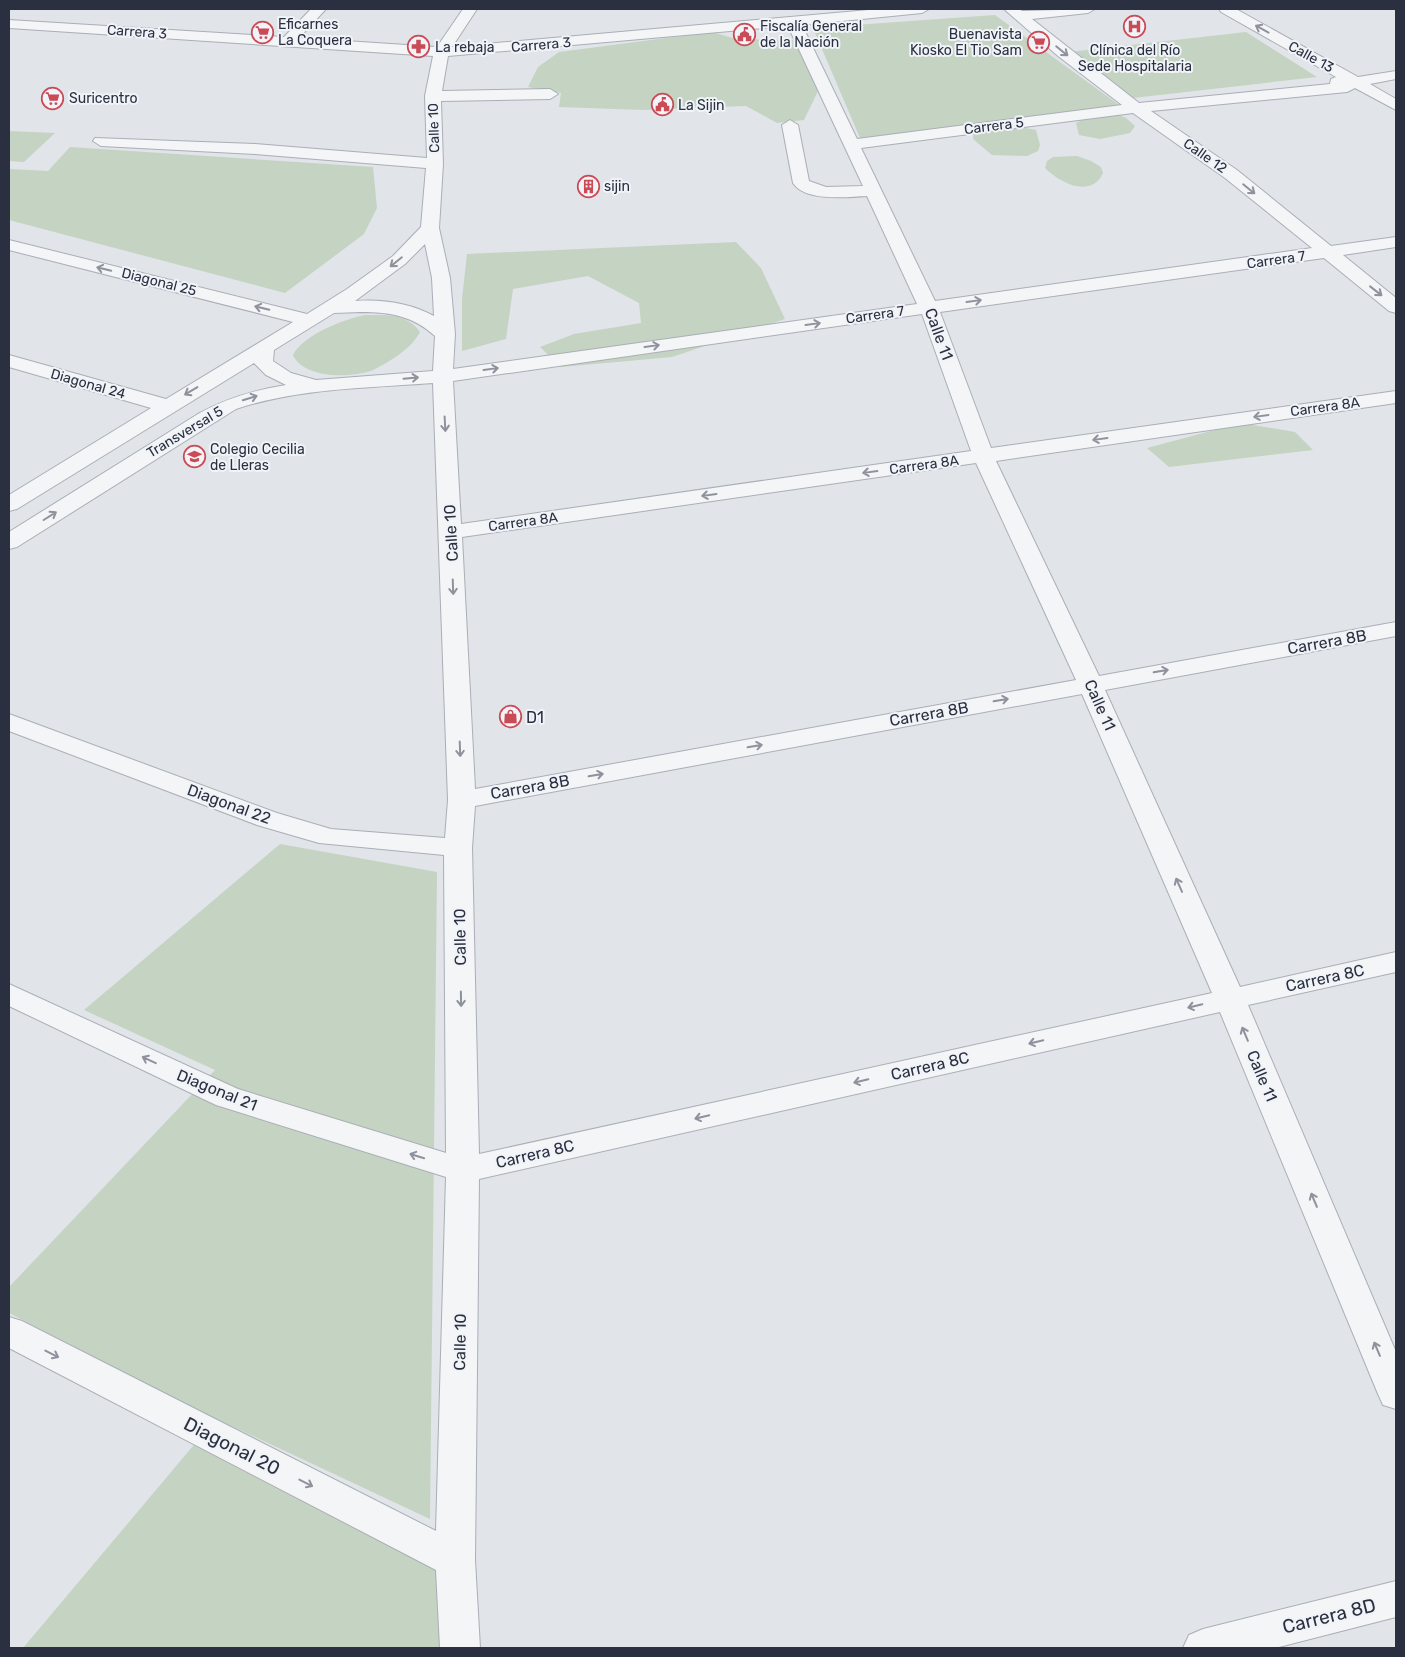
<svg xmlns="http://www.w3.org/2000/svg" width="1405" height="1657" viewBox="0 0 1405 1657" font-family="Rubik,sans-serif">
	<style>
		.green { fill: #c5d3c2 }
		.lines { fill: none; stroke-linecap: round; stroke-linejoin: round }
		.minor-casing { stroke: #aaaeb6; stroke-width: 2 }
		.minor { fill: #f3f5f7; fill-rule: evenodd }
		.oneway { stroke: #8e929c }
		.labels { text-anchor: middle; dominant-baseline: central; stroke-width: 4; stroke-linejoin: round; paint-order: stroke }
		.far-poi-label { font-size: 14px; fill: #2a3040; stroke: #f0f3f7; text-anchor: start }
		.far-street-label { font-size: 14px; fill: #2a3040; stroke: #f0f3f7 }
		.street-label { font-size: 16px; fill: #2a3040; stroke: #f0f3f7 }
		.poi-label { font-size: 16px; fill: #2a3040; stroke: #f0f3f7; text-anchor: start }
		.near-street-label { font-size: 19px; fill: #2a3040; stroke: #f0f3f7 }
	</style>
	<rect width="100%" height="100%" fill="#e1e4e9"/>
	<!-- green -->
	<path class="green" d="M995,15L1122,107L860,138L813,28Z
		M712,32L736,39L793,40L802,53L819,89L804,120L777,123L746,106L644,110L559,107L561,93L528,87L538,67L559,52Z
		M1246,32L1317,77L1133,98L1069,52Z
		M1117,114L1126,118L1135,126L1130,133L1100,139L1079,135L1076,123L1084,119Z
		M1021,127L1036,130L1040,145L1038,151L1027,156L992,155L973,139L974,132Z
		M9,131L55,133L24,162L9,161Z
		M70,147L373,167L377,208L364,234L285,293L9,220V169L48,171Z
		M1077,156L1091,161L1101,167L1103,173C1091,199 1060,183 1045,168L1047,161L1053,157Z
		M736,242L761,268L785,319L672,357L561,367L540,347L574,334L641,323L639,303L588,276L513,289L506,339L462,351V299L467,254Z
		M365,315C386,315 407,313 420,332C412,348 391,361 375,369C354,379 303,379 293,355C303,335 344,319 365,315Z
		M1241,423L1295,432L1313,450L1169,467L1147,448Z
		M280,844L437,872L430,1519L206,1414L9,1313V1287L215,1070L84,1010Z
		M198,1440L443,1565L446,1648H23Z"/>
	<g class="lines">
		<defs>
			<path id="minor" d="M311,9H326L299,38L437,47L463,9H477L452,47L880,9H929L922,13L802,25L857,139L1122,105L1058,56L1004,9H1019L1022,11L1095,9L1088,13L1032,19L1139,103L1330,84L1331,79L1336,77L1221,12L1219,9H1236L1358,77L1396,71V79L1370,84L1396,99V110L1355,88L1347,92L1151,111L1237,170L1331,246L1396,237V247L1343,255L1396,298V313L1389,311L1324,258L940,312L991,448L1396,391V403L996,461L1099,676L1396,622V636L1105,690L1240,987L1396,952V972L1248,1005L1396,1352V1409L1383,1405L1378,1394L1220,1012L479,1179L475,1560L480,1648H440L436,1570L9,1348V1317L22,1321L436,1531L446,1177L216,1105L9,1006V984L238,1089L446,1153L444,855L319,843L257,825L9,731V714L277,813L331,829L445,838L448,800L433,383C368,388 299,388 236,409L17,547L9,549V532L198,414C227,398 254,390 286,385L266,375L254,363L17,509L9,511V495L151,408L9,367V355L166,399L293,322L9,250V240L307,314L347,289L393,256L421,227L426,168L255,154L101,146L93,141L95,138L255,144L427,158L425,96L433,56L9,28V20L284,37ZM788,26L863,186L826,187L809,181L798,125L790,120L782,125L793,183C805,202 848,197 867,196L917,304L453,369L455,334L450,278L439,228L443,164L441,101L550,99L558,94L550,89L442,91L448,56ZM1133,113L1225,178L1312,248L935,301L861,148ZM425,244L432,278L434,316C410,303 382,299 355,301L405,264ZM361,312C390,312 413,316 435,336L433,371L316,380L291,373L273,361L274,350L334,313ZM922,314L971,451L461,524L453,381ZM976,463L1076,680L475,789L462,537ZM1082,694L1212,993L479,1154L472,848L475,806Z
				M1396,1581V1617L1275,1648H1183L1189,1635L1203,1629Z"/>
		</defs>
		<!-- minor casing -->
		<use href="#minor" class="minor-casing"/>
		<!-- minor -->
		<use href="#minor" class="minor"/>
	</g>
	<!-- one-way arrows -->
	<defs><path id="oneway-shaft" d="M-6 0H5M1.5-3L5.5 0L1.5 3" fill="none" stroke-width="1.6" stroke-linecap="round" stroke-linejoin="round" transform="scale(1.25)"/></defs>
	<g class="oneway">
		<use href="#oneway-shaft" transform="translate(1262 29) rotate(-151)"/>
		<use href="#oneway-shaft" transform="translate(1062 51) rotate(39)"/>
		<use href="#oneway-shaft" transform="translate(1249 189) rotate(39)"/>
		<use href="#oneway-shaft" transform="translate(396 262) rotate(141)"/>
		<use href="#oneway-shaft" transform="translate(104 269) rotate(-166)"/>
		<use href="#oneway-shaft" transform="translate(1376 291) rotate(38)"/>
		<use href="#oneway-shaft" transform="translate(974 301) rotate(-8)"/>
		<use href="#oneway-shaft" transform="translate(262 308) rotate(-166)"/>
		<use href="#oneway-shaft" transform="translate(813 324) rotate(-8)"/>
		<use href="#oneway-shaft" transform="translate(652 346) rotate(-8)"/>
		<use href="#oneway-shaft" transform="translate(491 369) rotate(-8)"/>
		<use href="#oneway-shaft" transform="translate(411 378) rotate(-5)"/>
		<use href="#oneway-shaft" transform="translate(191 391) rotate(149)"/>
		<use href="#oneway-shaft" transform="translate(250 398) rotate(-17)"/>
		<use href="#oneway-shaft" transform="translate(1261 416) rotate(172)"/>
		<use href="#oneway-shaft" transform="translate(445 424) rotate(87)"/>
		<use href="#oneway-shaft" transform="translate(1100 439) rotate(172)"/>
		<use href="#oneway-shaft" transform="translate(870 472) rotate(172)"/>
		<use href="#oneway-shaft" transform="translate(709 495) rotate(172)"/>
		<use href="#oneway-shaft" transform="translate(50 516) rotate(-32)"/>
		<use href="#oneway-shaft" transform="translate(453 587) rotate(88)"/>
		<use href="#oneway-shaft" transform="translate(1161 671) rotate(-10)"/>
		<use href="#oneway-shaft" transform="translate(1001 700) rotate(-10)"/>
		<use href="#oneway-shaft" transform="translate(755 746) rotate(-10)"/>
		<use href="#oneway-shaft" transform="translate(460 749) rotate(88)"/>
		<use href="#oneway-shaft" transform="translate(596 775) rotate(-10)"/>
		<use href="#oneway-shaft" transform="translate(1179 885) rotate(-114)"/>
		<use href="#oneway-shaft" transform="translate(461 999) rotate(89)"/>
		<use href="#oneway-shaft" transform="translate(1195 1006) rotate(167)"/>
		<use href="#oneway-shaft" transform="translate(1245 1034) rotate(-113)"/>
		<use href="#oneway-shaft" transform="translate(1036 1042) rotate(167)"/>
		<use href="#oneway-shaft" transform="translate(149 1060) rotate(-155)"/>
		<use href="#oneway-shaft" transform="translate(861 1081) rotate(167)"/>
		<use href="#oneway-shaft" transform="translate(702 1117) rotate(167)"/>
		<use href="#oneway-shaft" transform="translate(417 1156) rotate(-163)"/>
		<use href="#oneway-shaft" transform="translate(1314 1200) rotate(-113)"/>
		<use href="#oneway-shaft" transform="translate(1377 1349) rotate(-113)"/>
		<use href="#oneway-shaft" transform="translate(52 1354) rotate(27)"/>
		<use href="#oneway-shaft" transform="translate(306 1483) rotate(27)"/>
	</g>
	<!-- icons -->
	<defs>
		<symbol id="hospital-ring" viewBox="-11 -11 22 22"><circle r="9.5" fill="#f0f3f7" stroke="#ca4a55" stroke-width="1.5"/><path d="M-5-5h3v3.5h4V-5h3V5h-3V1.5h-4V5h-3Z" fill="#ca4a55"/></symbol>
		<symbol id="supermarket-ring" viewBox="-11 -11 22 22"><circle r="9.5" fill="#f0f3f7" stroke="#ca4a55" stroke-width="1.5"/><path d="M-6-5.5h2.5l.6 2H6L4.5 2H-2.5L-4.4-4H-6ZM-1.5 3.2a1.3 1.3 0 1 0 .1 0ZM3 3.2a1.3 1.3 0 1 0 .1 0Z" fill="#ca4a55"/></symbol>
		<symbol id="civic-ring" viewBox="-11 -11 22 22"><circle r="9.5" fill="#f0f3f7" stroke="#ca4a55" stroke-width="1.5"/><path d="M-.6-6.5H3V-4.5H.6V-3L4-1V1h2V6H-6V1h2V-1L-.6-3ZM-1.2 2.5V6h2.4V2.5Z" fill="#ca4a55"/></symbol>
		<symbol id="pharmacy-ring" viewBox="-11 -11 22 22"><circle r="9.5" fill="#f0f3f7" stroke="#ca4a55" stroke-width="1.5"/><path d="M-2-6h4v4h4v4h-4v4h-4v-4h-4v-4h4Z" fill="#ca4a55"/></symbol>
		<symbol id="building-ring" viewBox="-11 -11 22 22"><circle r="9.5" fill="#f0f3f7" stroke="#ca4a55" stroke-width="1.5"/><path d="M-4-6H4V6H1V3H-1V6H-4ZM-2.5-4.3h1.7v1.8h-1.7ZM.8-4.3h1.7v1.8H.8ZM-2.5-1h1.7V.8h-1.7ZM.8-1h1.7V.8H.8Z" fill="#ca4a55"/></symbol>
		<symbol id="school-ring" viewBox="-11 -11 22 22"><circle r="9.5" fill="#f0f3f7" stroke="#ca4a55" stroke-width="1.5"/><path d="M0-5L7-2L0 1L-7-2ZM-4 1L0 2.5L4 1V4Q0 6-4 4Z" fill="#ca4a55"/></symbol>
		<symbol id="shop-ring" viewBox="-11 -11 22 22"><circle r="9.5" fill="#f0f3f7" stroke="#ca4a55" stroke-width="1.5"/><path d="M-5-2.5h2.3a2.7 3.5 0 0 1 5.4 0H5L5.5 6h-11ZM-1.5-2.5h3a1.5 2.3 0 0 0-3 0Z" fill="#ca4a55"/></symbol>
	</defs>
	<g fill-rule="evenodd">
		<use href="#hospital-ring" x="1122" y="14" width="25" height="25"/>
		<use href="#supermarket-ring" x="250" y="20" width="25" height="25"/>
		<use href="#civic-ring" x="732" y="22" width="25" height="25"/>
		<use href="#supermarket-ring" x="1026" y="30" width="25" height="25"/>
		<use href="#pharmacy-ring" x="406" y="34" width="25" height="25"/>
		<use href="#supermarket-ring" x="40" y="86" width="25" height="25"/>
		<use href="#civic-ring" x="650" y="92" width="25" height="25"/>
		<use href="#building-ring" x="576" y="174" width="25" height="25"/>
		<use href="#school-ring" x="182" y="444" width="25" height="25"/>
		<use href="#shop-ring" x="498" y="704" width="25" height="25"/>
	</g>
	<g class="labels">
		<!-- far-poi labels -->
		<g class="far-poi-label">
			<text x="278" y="24">Eficarnes<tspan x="278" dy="16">La Coquera</tspan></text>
			<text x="760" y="26">Fiscalía General<tspan x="760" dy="16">de la Nación</tspan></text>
			<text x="1022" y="34" text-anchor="end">Buenavista<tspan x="1022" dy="16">Kiosko El Tio Sam</tspan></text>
			<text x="435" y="47">La rebaja</text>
			<text x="1135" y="50" text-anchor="middle">Clínica del Río<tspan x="1135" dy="16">Sede Hospitalaria</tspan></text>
			<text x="69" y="98">Suricentro</text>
			<text x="678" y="105">La Sijin</text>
			<text x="604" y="186">sijin</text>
			<text x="210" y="449">Colegio Cecilia<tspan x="210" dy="16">de Lleras</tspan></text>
		</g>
		<!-- far-street labels -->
		<g class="far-street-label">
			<text transform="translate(137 32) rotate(4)">Carrera 3</text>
			<text transform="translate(541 45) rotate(-5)">Carrera 3</text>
			<text transform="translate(1311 57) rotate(29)">Calle 13</text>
			<text transform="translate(994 126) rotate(-7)">Carrera 5</text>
			<text transform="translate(434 128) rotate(-92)">Calle 10</text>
			<text transform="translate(1205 156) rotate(35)">Calle 12</text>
			<text transform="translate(1276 260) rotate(-8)">Carrera 7</text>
			<text transform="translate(159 282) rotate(14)">Diagonal 25</text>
			<text transform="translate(875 315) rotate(-8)">Carrera 7</text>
			<text transform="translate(88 384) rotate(16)">Diagonal 24</text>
			<text transform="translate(1325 407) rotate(-8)">Carrera 8A</text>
			<text transform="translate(185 432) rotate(-31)">Transversal 5</text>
			<text transform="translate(924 465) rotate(-8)">Carrera 8A</text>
			<text transform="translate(523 522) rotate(-8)">Carrera 8A</text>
		</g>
		<!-- street labels -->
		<g class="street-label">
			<text transform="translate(939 334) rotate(70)">Calle 11</text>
			<text transform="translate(451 533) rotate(-93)">Calle 10</text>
			<text transform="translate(1327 642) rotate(-10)">Carrera 8B</text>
			<text transform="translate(1100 705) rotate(66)">Calle 11</text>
			<text transform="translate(929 714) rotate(-10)">Carrera 8B</text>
			<text transform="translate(530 787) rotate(-10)">Carrera 8B</text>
			<text transform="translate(229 804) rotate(20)">Diagonal 22</text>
			<text transform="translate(460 937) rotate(-91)">Calle 10</text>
			<text transform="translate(1325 978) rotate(-12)">Carrera 8C</text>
			<text transform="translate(930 1066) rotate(-13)">Carrera 8C</text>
			<text transform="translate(1262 1076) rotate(67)">Calle 11</text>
			<text transform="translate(217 1090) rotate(22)">Diagonal 21</text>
			<text transform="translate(535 1154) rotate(-13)">Carrera 8C</text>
			<text transform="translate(460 1342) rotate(-89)">Calle 10</text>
		</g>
		<!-- poi labels -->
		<g class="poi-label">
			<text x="526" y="717">D1</text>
		</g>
		<!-- near-street labels -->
		<g class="near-street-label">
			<text transform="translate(232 1446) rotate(27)">Diagonal 20</text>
			<text transform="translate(1329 1616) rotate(-14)">Carrera 8D</text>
		</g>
	</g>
	<!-- border -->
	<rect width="1405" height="1657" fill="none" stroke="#2a3040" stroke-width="20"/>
</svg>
